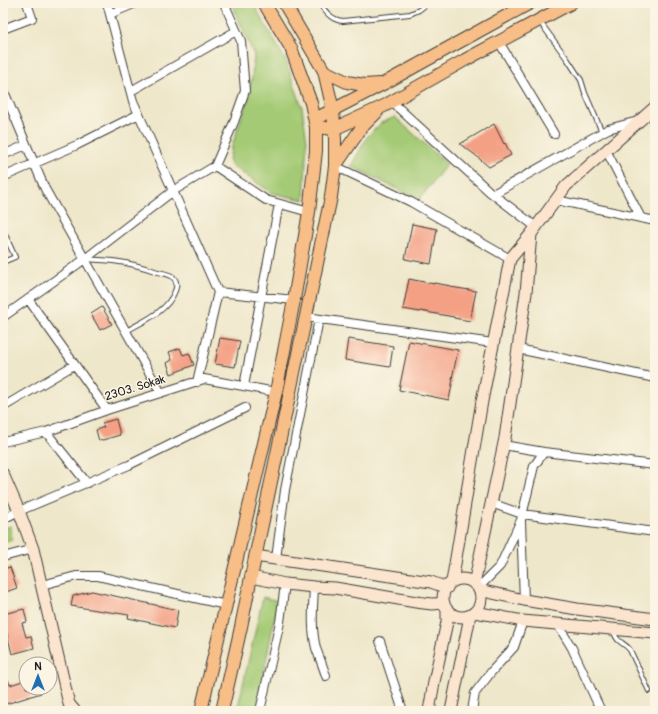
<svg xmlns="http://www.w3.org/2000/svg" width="658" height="714" viewBox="0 0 658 714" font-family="Pangolin,sans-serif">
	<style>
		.green { fill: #a4ca74; stroke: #607348 }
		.building { fill: #f4a085 }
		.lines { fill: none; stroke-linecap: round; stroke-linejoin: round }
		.lane-casing { stroke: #3c3a36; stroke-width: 6 }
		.street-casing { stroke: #3c3a36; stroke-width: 10 }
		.secondary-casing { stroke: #3c3a36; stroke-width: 13 }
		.primary-casing { stroke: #3c3a36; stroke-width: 14 }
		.lane { stroke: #fff; stroke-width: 4 }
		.street { stroke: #fff; stroke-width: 8 }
		.secondary { stroke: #fce5cf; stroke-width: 11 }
		.primary { stroke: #f7be88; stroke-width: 12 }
		.labels { text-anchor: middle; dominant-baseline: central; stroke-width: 3; stroke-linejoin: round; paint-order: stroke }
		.street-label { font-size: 12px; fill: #1c1c1c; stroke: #fcf5e5 }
	</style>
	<rect width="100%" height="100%" fill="#fcf5e5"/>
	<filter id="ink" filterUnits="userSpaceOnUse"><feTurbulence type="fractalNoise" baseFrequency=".025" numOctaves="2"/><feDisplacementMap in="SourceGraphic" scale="8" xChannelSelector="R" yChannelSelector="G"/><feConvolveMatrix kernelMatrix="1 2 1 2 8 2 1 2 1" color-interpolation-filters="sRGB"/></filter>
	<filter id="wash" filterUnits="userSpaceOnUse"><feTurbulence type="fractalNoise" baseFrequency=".012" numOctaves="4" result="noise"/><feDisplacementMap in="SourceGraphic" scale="16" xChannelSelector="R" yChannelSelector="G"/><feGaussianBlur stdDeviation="0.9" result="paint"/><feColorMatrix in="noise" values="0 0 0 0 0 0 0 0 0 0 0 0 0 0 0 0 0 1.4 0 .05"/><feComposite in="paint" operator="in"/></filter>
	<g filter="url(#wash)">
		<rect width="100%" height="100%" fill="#eee7ca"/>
		<!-- green -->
		<path class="green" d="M231,3H253L286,61L302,107L307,141L304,200L272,193L232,166L229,160L231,149L246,105L252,78L254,55Z
			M395,117L447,164L419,200L351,166L367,137L381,123Z
			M11,526L12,540L3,543V528Z
			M263,597L278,601L256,711H237Z"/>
		<g id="blocks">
			<!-- building -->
			<path class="building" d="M494,124L504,144L505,143L511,155L489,167L474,154L460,144Z
				M412,224L437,229L431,264L405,259Z
				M409,279L434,284V283L451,286L450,287L476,291L470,321L454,318V317L420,311V312L403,309Z
				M102,307L112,324L100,330L91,314Z
				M220,338L240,341L235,367L215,364Z
				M348,339L393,346L390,367L345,360Z
				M409,341L458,350L452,379H453L449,400L399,390Z
				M180,348L183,355L189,353L194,365L171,374L167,363L172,360L169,352Z
				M116,419L120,435L99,441L96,430L104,427L102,423Z
				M10,567L17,588L3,593V569Z
				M92,591L178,610L175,628L128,618L129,615L71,606L73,596Z
				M24,609L27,622L22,623L26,637L31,636L34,648L12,654L3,618V614Z
				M8,680L10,685L26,680V688H39L41,693L3,705V682Z"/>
		</g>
	</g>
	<g filter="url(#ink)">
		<use href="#blocks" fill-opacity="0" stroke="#3c3a36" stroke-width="1"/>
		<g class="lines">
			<defs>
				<path id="lane" d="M319,3C326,12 331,20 343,21L410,14L419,10L428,3
					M540,22L568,60L581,80L585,93L602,132
					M3,230L15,257L3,262
					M86,259C95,260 104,260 113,261C128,263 144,267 158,272C163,273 169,274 173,277C177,281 177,286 175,291C167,312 144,321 126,331
					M614,631C616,643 624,642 630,650L649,691"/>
				<path id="street" d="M107,3L133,101L218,292L197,382
					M110,14L136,3
					M3,29L32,18L27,3
					M499,42L554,134
					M3,89L45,189L161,393
					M131,91L236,31
					M392,102L490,192L536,227
					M606,150L641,218L655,221
					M3,155L26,145
					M215,166L234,122L245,91L241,41L224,3
					M335,166L411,202L510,259
					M3,177L77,145L139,114
					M493,194L608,129L638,121
					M556,200L641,218
					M218,292L294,300
					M28,299L107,410
					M3,317L85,259L173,191L215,166L266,200L309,212
					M306,317L493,343
					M518,349L655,378
					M244,386L279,204
					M3,407L74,365
					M46,432L87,483
					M3,442L46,432L107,410L204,379L276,392
					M503,445L544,452
					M491,503L522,514L655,532
					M3,519L19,511L129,465L245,408
					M521,522L524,600
					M3,557L33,549
					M276,559L285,490L319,319
					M42,585L76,576H98L226,605
					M314,587C313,608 311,628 316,648C319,657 323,666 326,676
					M478,588L500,566L521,520L534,466L544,452L655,465
					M558,625L572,648L601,711
					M380,641L403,711
					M260,711L280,622L285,584
					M472,711L475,693L492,671L514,647L523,621"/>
				<path id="secondary" d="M3,474L19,511L33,549L69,704L75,711
					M255,556L431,582L447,588
					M251,577L285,584L314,587L335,588L416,602L432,604L444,603
					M443 598a19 19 0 1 1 38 0a19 19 0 1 1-38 0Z
					M452,582L482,401L510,259L531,234L566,186L655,107
					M474,584L505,438L526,293L531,234
					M479,590L524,600L577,609L655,619
					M475,612L523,621L655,633
					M429,711L434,682L447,622V610
					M451,711L469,621V616"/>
				<path id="primary" d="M324,71L347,82L364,85L380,84
					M315,119L383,84L530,3
					M316,127L334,129L384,106L465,60L571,3
					M335,166L362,127L377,112
					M201,711L276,392L294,300L309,212L316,151V127L311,103L291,48L264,3
					M222,711L241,627L251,577L331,197L335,166V139L333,110L324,71L284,3"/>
			</defs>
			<!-- lane casing -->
			<use href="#lane" class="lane-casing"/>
			<!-- street casing -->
			<use href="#street" class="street-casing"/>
			<!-- secondary casing -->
			<use href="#secondary" class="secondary-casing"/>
			<!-- primary casing -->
			<use href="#primary" class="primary-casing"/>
			<!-- lane -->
			<use href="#lane" class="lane"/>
			<!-- street -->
			<use href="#street" class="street"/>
			<!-- secondary -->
			<use href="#secondary" class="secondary"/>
			<!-- primary -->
			<use href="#primary" class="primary"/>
		</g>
	</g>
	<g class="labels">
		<!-- street labels -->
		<g class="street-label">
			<text transform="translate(135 388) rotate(-17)">2303. Sokak</text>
		</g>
	</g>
	<!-- margin -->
	<rect width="658" height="714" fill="none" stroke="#fcf5e5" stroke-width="16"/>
	<!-- north arrow -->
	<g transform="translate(38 676)"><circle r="19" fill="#fcf5e5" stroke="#a29e95"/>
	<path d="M0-3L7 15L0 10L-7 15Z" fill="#1f6fb2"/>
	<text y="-6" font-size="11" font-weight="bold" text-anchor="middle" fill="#1c1c1c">N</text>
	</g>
</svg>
